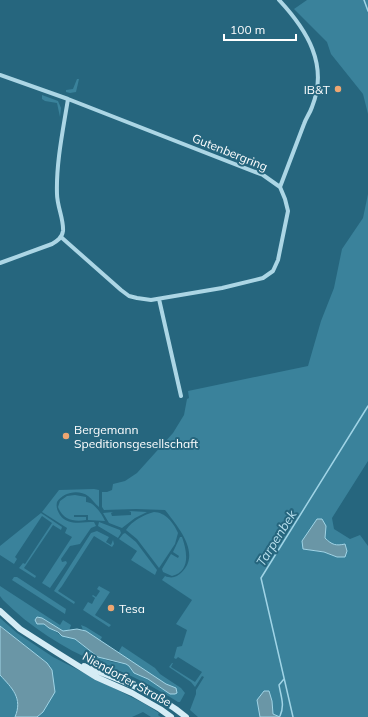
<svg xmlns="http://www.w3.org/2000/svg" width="368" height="717" viewBox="0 0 368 717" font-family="Mulish,sans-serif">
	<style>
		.green { fill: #3a829b; fill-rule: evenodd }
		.water { fill: #6a96a6; stroke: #a0d4e6 }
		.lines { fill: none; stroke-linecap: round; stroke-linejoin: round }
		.stream { stroke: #a0d4e6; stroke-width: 1.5 }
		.minor { stroke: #acd6e5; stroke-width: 4 }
		.secondary { stroke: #d5ecf5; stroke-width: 6 }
		.poi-dot { fill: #eea671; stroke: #26667e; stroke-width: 1.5 }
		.labels { text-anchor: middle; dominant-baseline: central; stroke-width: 4; stroke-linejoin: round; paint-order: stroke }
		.poi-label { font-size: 12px; fill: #fff; stroke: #26667e; text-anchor: start }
		.street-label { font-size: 12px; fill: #fff; stroke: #26667e }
		.water-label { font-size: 13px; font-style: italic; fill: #b7dfed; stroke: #26667e }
	</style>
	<rect width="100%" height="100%" fill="#26667e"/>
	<!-- green -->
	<path class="green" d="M307,0H368V114L363,94L331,54L327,42L294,9Z
		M77,79H79L76,92L70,93L66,92V90L73,89Z
		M42,95L58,101L61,108L60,117L57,103L45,101L42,99Z
		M368,194V461L332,518L334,529L350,539L360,535L368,546V717H198L190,710L196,694V690L204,677L202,676L195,687L191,682L169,667L172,663H173L171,667L195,682L202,672L178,657L176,659L174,658L177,647L182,646L187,630L176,624L192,600L162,580L165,576C172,579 177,577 182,572C201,553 178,527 165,510L136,509L104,510L102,507V492H107L112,490L113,484L125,481L137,473L173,433L184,415L187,399L189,398L188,391L308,366L321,321L334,288L342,249L363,218ZM326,526L325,538L330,543L337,546V557L324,552L304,549Z
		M94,489L99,490V507C95,504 92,499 88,496C79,489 63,492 57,502C56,507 57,510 60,515C68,526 82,522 94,522L96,526L91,528L80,544L70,546L61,559L62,562L66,561L67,563L50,588L42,583L72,537L65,533L67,528L42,512L59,490Z
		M75,495L86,497V502C94,502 102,514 105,521L88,520V515H74V517H86V520C74,522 63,520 58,507L60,501L67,496Z
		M129,511L147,512L135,518L122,528L109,523L103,513L113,512L111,513L112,516L131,515V512Z
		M154,512C165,512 174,523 178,533L175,544L159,568L137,539L126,530C132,521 143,515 154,512Z
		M41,513L62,527L61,530L53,525L24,568L36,576L35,578L19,568L23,563L25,564L52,523L42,516L15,557L17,559L14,564L0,555V546Z
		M99,522L120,530L121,533L118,538L98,526Z
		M97,531L109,537L106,542L111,545L113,540L114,544L112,547L94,536L62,586L58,591L75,602L74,604L54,591L91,533Z
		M125,533L136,542L157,570L155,575L131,560L137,551L119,539L123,534Z
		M180,537H182C187,551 191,571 172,576L163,572L162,569L171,554L178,558L179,556L173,552Z
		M14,577H17L66,609L65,614L12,580Z
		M0,586L60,625L63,620L71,625L69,631H63L39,617V624H44L59,634L75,639L96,656L112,662L126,664L129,666L134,673L148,679L170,694L173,687L166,684L118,653L122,646L155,668L160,674L181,688L185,693L180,702H178C167,695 155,688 143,682C129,674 113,669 98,663C63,648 30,627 3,600L0,596Z
		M99,586L110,592L95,615L111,625L109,627L83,610L88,602L92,604L95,598L92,596L93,595L96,597L100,591L97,589Z
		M0,618L17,633L53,657L145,704L159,713L158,715L161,717H151L143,712L132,717H37L43,712L47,663L0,626Z
		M81,625L86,627L102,637L100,641L83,630Z
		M0,675C13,687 22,699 15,717H0Z"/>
	<!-- water -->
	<path class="water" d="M317,519H322L326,526L325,538C332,545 336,546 345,544L347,551L345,557H337L324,552L303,549L302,541Z
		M37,617L42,618L63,631L77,629L86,631L166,684L176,688L177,693L175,694H170L148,679L134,673L129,666L126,664L98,657L75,639L62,636L58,632L49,628L44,624H37L35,620Z
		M0,626L47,663L52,670L55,692L43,712L37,717H15C23,698 12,688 0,675Z
		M264,691H269L272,701L273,714L280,717H260L257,700Z"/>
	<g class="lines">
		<!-- stream -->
		<path class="stream" d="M364,0L368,11
			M280,716C285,705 281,697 279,685L284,679
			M293,717L261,578L368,406"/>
		<!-- minor -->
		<path class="minor" d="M279,0C307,30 329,65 312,107C310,113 306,118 304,124C296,145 288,166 280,187
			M0,75L68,99L263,175L280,187L285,199L288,211L278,260L273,271L263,278L222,288L151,300L137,298L129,296L121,290L61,237
			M0,263L52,244C57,241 62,238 63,231C64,220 57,206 57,194C56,163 63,130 68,99
			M159,299L181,396"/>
		<!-- secondary -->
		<path class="secondary" d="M0,611L20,629L56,652L96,677L132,693L160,709L171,717
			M84,666C119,679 157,693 186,717"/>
	</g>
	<!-- markers -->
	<g class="poi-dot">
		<circle cx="338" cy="89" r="4"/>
		<circle cx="66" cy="436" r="4"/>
		<circle cx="111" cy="608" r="4"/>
	</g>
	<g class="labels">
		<!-- poi labels -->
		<g class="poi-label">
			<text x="330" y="89" text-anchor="end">IB&amp;T</text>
			<text x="74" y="429">Bergemann<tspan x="74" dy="14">Speditionsgesellschaft</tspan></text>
			<text x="119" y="608">Tesa</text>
		</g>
		<!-- street labels -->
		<g class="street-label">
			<text transform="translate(230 152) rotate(22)">Gutenbergring</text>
			<text transform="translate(127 679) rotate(29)">Niendorfer Straße</text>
		</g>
		<!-- water labels -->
		<g class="water-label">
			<text transform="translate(276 538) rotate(-58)">Tarpenbek</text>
		</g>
	</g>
	<!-- scale -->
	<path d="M224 34v6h72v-6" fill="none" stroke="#ffffff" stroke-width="2"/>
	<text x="230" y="34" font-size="12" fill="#ffffff" stroke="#26667e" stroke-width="3" paint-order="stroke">100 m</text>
</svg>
